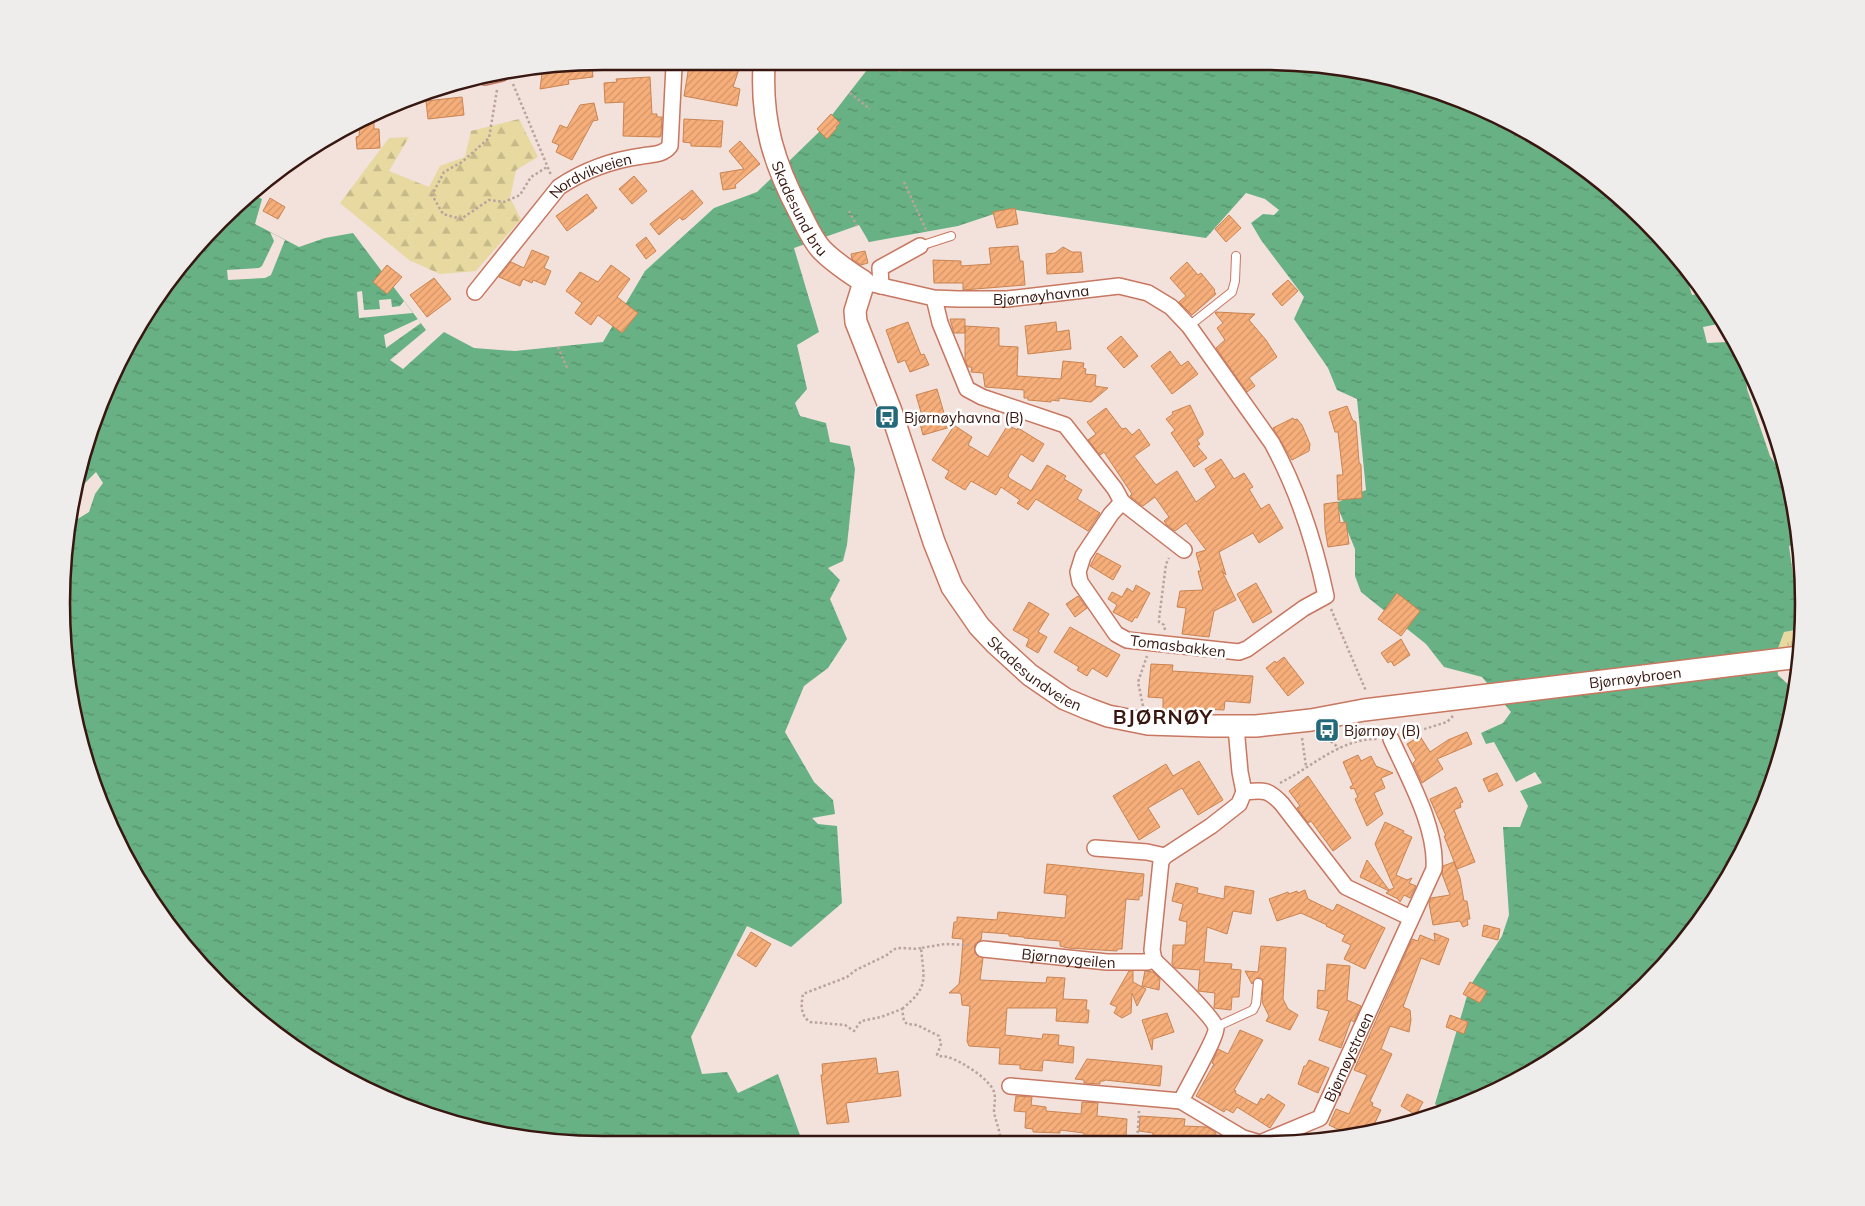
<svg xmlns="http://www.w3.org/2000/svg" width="1865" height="1206" viewBox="0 0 1865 1206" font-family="Mulish,sans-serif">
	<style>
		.grass { fill: url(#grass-tufts) }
		.forest { fill: url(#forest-firs) }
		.water { fill: url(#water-ripples) }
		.pier { fill: #f3e1dc }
		.building { fill: url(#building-hatch); stroke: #c98451 }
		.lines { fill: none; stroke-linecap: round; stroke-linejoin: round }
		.lane-casing { stroke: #c87760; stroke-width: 10 }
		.street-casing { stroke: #c87760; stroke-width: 18 }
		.secondary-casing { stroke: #c87760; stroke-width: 24 }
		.path { stroke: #baa39d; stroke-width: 2.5; stroke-dasharray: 2.5 2.5; stroke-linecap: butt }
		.lane { stroke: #fff; stroke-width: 8 }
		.street { stroke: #fff; stroke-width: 15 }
		.secondary { stroke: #fff; stroke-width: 21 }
		.labels { text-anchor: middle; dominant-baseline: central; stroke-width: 5; stroke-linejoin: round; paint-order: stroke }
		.street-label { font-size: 15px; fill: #37170f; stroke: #fff }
		.poi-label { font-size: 15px; fill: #37170f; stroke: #fff; text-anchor: start }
		.district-label { font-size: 20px; font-weight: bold; letter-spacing: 1px; fill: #37170f; stroke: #fff }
		.rim { fill: none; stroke: #37170f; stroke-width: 2.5 }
	</style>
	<defs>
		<pattern id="grass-tufts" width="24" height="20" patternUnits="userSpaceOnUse" patternTransform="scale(1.25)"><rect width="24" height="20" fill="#e7d9a0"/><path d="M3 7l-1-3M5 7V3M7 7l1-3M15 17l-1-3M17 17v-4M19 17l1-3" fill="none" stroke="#c7ba89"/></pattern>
		<pattern id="forest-firs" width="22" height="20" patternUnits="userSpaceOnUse" patternTransform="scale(1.25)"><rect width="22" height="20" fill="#e7d9a0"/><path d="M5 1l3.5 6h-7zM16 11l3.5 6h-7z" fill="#c7ba89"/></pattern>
		<pattern id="water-ripples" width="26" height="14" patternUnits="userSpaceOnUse" patternTransform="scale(1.25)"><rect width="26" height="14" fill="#67b184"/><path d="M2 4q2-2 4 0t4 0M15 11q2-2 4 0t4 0" fill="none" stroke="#568f6a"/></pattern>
		<pattern id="building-hatch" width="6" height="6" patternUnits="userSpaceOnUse" patternTransform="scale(1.25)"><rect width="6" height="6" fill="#f6ae7a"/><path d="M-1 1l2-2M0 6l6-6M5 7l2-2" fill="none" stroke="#d49568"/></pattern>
	</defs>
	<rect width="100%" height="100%" fill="#f3e1dc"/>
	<!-- grass -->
	<path class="grass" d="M1801,629L1800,648L1777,651L1784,632Z"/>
	<!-- forest -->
	<path class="forest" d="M519,119L538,157L516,170L510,198L521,219L476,271L440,274L409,260L340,203L389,138L409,137L389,171L429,187L440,166L465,157L471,131Z"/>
	<!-- water -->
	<path class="water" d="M870,66H1333L1470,103L1533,134L1619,196L1682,263L1692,295L1704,293L1723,323L1703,327L1707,343L1727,342L1745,361L1747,389L1770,456L1789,483L1799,543L1789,546L1793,575L1802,577L1801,629L1784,632L1777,651L1778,675L1792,688H1796L1775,777L1731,874L1669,960L1592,1033L1502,1089L1443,1111L1435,1104L1470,986L1502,936L1509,915L1503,827H1520L1528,806L1520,791L1542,783L1535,772L1516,782L1494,742L1486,744L1481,733L1503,723L1511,712L1482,677L1444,667L1426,644L1361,592L1355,576V549L1336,503L1366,490L1357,399L1337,390L1328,368L1294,319L1304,297L1261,240L1251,223L1263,214L1274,215L1279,210L1265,199L1246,193L1206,238L1009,209L958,226L869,242L859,225L794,248L819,332L797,345L807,389L795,403L800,416L826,423L830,442L850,446L855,469L847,545L843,561L828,568L840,580L830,599L847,639L828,668L804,686L785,732L814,782L833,800L835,814L812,818L818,824L837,826L842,903L791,947L747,926L691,1037L702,1074L727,1072L738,1093L778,1074L802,1141L533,1140L395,1103L302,1054L246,1010L152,904L103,811L80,743L66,673L62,568L71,523L89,512L95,494L103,483L96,472L83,485L79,484L90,429L134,332L173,273L220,220L251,194L262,199L255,224L299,247L325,238L353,233L426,330L390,360L403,369L444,332L474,348L515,351L603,342L645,271L714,208L757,192L818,133Z"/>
	<!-- pier -->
	<path class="pier" d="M270,232L285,240L271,275L265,278L228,280L227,270L259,268L262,266L274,241Z
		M362,291L364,310L380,309L379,300L391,299L392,307L400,306L404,301L413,313L359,318L357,292Z
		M418,319L421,323L386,348L384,335Z"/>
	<!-- building -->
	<path class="building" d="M543,66H592L593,77L568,80L569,84L540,89Z
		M689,66H740L733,87L740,89L737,106L684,96Z
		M650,77L652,114H657V117H662L661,135L660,137L623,136L624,102L605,103L604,83L617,82L616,79Z
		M462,97L464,115L428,119L426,101Z
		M594,103L598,120L593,121L572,160L556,152L559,145L552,142L560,125L567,128L580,105Z
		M831,114L840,123L836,127L837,128L827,139L817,129Z
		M684,119L723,121L721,147L691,146V143L683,142Z
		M374,123V129H379L380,148L357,149L356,137L359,136L360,124Z
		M740,141L760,164L735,185L736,188L723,190L720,173L744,169L729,151Z
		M634,176L647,191L632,204L619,189Z
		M692,190L703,203L685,219L682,220L680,217L659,235L650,224Z
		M587,194L597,208L593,210L594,211L567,231L556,216Z
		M270,198L285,207L278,219L263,211Z
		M1015,208L1018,224L997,228L993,212Z
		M1229,215L1241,228L1226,242L1215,229Z
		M646,237L656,251L646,259L636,245Z
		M1018,246L1020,261H1023L1025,285L963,290V283H934L933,260L961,261V266L991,264L989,248Z
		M1063,247L1072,252H1081L1083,272L1047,274L1046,254L1055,253Z
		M532,250L549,257L544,268L551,271L545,285L533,280L532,283L523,279L520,286L499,277L511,262L524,268Z
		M865,251L868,263L861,265L852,259L851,254Z
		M1187,262L1198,275L1201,273L1215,290L1214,291L1216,294L1192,315L1179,302L1186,296L1170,278Z
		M387,265L402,277L387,294L373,282Z
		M611,265L630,279L617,297L638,313L622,333L598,315L591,325L575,313L582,303L566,291L580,272L598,282Z
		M434,278L451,299L427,317L410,295Z
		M1288,280L1298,291L1282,306L1272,294Z
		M1216,312L1255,314L1249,320L1266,340L1277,357L1249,378L1255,386L1247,392L1216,348L1225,340L1217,328L1223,323L1215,313Z
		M950,319H965V333H954Z
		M908,322L921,355L924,354L929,365L910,372L905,360L898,363L886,330Z
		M1056,322L1057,332L1069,330L1071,349L1028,354L1025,326Z
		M965,326L999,328V346L1018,347L1017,376L1061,379L1063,361L1084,363L1083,368L1086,369L1085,374L1096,375L1095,386L1108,388L1091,402L1059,398V401L1051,400V402L1028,400V398H1024V390L985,387L983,373L971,372L972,367H968L965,360Z
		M1121,336L1138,356L1124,368L1107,348Z
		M1170,351L1181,366L1188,361L1198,374L1172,394L1151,366Z
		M937,389L946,420L972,437L968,445L988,457L1008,425L1017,430L1018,428L1044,444L1033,462L1021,454L1008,475L1009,478L1031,491L1047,465L1066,476L1064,479L1082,490L1077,499L1100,513L1088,531L1036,499L1028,510L1017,503L1020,500L1001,487L996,495L971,481L965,490L945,478L949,471L932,460L954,426L923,435L919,420L923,419L916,395Z
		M1190,405L1203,432V435L1197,440L1200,444L1197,446L1207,458L1194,467L1171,433L1175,430L1166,419L1173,414L1172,412Z
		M1347,406L1353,421H1355L1356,423L1359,462L1361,465L1362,498L1338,500L1337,475H1343L1338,432H1335L1329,412Z
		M1106,408L1122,429L1126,428L1132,435L1139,429L1150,445L1134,456L1156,485L1177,471L1196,502L1216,487L1205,469L1221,459L1234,479L1244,473L1253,487L1249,489L1261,509L1269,504L1283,528L1259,543L1253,533L1219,552L1226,575L1222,571L1236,600L1214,611L1209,637L1182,634L1186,608L1177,607L1180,591L1203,590L1198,571H1201L1196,553L1206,550L1186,523L1175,531L1167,525L1164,521L1169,517L1155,497L1143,506L1132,498L1130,496L1132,494L1104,452L1100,455L1088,440L1096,434L1087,422Z
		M1293,418L1294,420L1297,419L1302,425L1310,444L1309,451L1292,460L1273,428Z
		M1338,502L1340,523L1346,522L1349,544L1328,547L1325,529L1324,504Z
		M1097,553L1121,566L1113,580L1090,566Z
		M1256,583L1272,612L1253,623L1237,594Z
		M1136,585L1150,593L1137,618L1135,617L1132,622L1113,612L1117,605L1108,599L1112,592L1122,597L1127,588L1133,592Z
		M1397,593L1420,611L1401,636L1378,619Z
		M1078,596L1087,608L1075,617L1066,604Z
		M1029,602L1049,614L1038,632L1047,637L1038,653L1026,646L1029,639L1013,630Z
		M1070,627L1120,655L1107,677L1092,668L1087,676L1077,670L1079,667L1054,652Z
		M1401,639L1410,655L1394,666L1391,661L1388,663L1381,653Z
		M1284,657L1304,683L1288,696L1266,668L1275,661L1276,663Z
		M1151,664L1173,665L1172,671L1253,676L1250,703L1225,701L1224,710L1205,709L1204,713L1163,710V698L1148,697Z
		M1467,732L1472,744L1437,759L1443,769L1422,783L1413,763L1416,760L1407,744L1420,736L1430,752L1448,740Z
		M1358,755L1361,761L1371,756L1376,766L1393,773L1381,778L1385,788L1374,793L1383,814L1367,826L1355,799L1358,797L1354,788L1351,789L1350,787L1353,785L1343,762Z
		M1199,761L1223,800L1198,815L1182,788L1148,808L1160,827L1139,840L1113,796L1166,764L1173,776Z
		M1497,773L1503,785L1489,792L1483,779Z
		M1308,776L1351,838L1333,851L1311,821L1308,823L1297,808L1300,806L1289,791Z
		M1456,787L1463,802L1460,803L1461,807L1454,810L1475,862L1457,869L1444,836H1446L1430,799Z
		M1385,822L1404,831L1403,833L1412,837L1396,875L1407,880L1412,878L1409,883L1416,886L1410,898L1404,895L1400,902L1398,899L1386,893L1389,891L1360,877L1367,860L1389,890L1394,888L1375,844Z
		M1454,862L1460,878L1464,901H1467L1470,919H1467L1468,925L1463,927L1460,921L1433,925L1429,903L1431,898L1450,895L1442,874L1443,866Z
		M1047,864L1144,874L1142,896H1139V900L1126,899L1122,949H1117V951L1068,948L1060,946V941L1024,938V937L1009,936V934L982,932L981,940L975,944V953L983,958L980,980L1046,983L1047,977L1065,978L1063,999L1087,1000L1086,1010H1089L1088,1023L1056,1021L1057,1008H1007L1005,1035L1042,1039L1043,1034L1059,1035L1058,1045L1074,1047L1073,1063L1044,1060L1043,1061L1042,1071L1020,1069V1065L999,1064L1000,1048L969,1046L967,1041L970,1006L962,1005L961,994L959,993H949L959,984L961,968L963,939L952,938L954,922H957V917L997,920L998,912L1065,918L1067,895L1044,893Z
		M1176,883L1198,888L1197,893L1224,899L1225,886L1254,891L1251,914L1233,911L1227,934L1207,927L1204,962L1232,964L1231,969L1241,970L1239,997H1232L1231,1010L1214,1008L1215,993L1198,991L1200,970L1175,968L1172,964L1173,945H1185L1187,922L1179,920L1183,904L1172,901Z
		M1305,890L1308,899L1333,911L1337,904L1385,928L1365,969L1344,959L1351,945L1342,941L1345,935L1326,926L1327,925L1301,913L1277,921L1269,899L1288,892L1289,894L1297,891L1298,893Z
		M1484,925L1500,929L1498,940L1482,936Z
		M751,932L771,944L756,967L737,955Z
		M1434,933L1449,939L1439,965L1421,958L1403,1007L1410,1010L1411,1020L1409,1032L1390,1026L1381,1049L1392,1054L1370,1101L1373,1103L1372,1106L1381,1110L1371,1131L1350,1135L1329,1125L1336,1109L1349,1114L1367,1075L1354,1070L1412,939L1418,941L1420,935L1435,941Z
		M1261,946L1286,948L1283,999L1288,1009L1298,1015L1290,1030L1266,1021L1269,1016L1262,1002L1263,981L1261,978H1256L1252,984L1245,971L1258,972Z
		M1327,964L1350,966L1347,1000L1361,1006L1354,1022L1351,1020L1341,1048L1319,1040L1329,1011L1317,1008L1318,990L1325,991Z
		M1129,971H1133V982L1146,989L1137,1006L1132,993L1131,1013L1122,1018L1114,1013L1117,1007L1110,1004Z
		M1145,971L1153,972L1160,979L1159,990L1142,986Z
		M1470,982L1487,991L1480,1003L1463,994Z
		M1167,1013L1174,1032L1153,1039L1152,1050L1142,1020Z
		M1450,1015L1468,1022L1464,1034L1446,1027Z
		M1240,1030L1263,1040L1234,1090L1236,1091L1235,1093L1257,1105L1261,1098L1264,1100L1268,1094L1285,1105L1270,1128L1237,1107L1233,1113L1226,1109L1224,1112L1196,1096L1214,1064L1212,1063L1218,1049L1228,1054Z
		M876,1058L878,1074L898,1071L901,1096L846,1103L849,1122L827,1124L821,1075H823L822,1064Z
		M1087,1059L1162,1066L1160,1086L1105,1080L1104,1081H1100V1084L1084,1083V1080L1075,1079Z
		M1309,1060L1329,1068L1318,1093L1298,1084L1304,1066H1306Z
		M1407,1094L1423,1102L1416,1115L1401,1106Z
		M1016,1096L1032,1097L1031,1105L1046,1107V1111L1081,1114L1082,1102L1098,1103L1097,1116L1127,1119L1126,1138H1118V1141L1110,1140V1143H1095V1139L1084,1138V1133L1060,1130V1133L1033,1132V1129L1025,1128L1026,1112L1014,1111Z
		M1140,1116L1185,1119L1184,1126L1207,1127L1216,1133L1215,1143L1152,1140L1153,1133L1139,1131Z"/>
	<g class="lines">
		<defs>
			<path id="lane" d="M920,246L951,236
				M1189,326L1232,292L1235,281L1236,256
				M1216,1027L1253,1010L1256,1004L1258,983"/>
			<g id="street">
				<path d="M485,77L502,73"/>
				<path id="s1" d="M864,282L934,298L958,299H1007L1119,286L1148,293L1171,307L1189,326L1272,443C1298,491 1315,544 1326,596L1304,608L1247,649L1239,652L1127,640L1116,634L1080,582L1078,572L1083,556L1111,514L1122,502L1115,489L1065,425L982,397L967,389L940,323L934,298"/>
				<path d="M881,286L880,268L920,246"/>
				<path id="s2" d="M475,292L559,187C583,171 613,160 642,156C653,154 663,155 670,146L674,66"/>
				<path d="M1122,502L1184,550"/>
				<path d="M1236,727L1240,772L1244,792C1264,790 1268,789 1282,804L1346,887L1411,918"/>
				<path d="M1095,848L1147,852L1165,856"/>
				<path id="s3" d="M983,949L1107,962H1147L1154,960C1165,971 1214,1017 1216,1028C1217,1037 1186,1090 1181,1101"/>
				<path d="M1154,960L1152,950L1161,861L1165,856L1211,826L1239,804L1244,792"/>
				<path id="s4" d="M1010,1086L1181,1101L1243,1138L1260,1143L1320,1118L1434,869C1437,827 1408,777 1391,739"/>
			</g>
			<g id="secondary">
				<path id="s5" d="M764,66C761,122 774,164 800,213C806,225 812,239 821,249C833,262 849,272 864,282L855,311L856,322L891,411L934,542L952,587L979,626L996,644L1030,675L1065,699L1089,709L1108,716L1148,724L1211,726H1256L1311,720L1364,710L1800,657"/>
			</g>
		</defs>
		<!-- lane casing -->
		<use href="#lane" class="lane-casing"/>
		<!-- street casing -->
		<use href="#street" class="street-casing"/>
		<!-- secondary casing -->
		<use href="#secondary" class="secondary-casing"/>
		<!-- path -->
		<path class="path" d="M899,72L903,66
			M513,84L551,175
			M497,90L489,138L462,162L444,172L432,195L443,214L461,219L489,200L504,202L520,195L531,177L547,167
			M850,93L870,109
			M904,182L927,232
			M849,211L857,226
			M558,347L568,370
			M1753,377L1759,393
			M1331,609L1366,691
			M1165,630L1164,625L1159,622V619L1166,564L1169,558
			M1143,706L1138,682L1147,656
			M1323,735L1339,748
			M1405,735L1447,722L1453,716
			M1302,738L1306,766
			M1280,783C1312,767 1341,738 1378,739
			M921,948C910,951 896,943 889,954L856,970L847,977L803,994C801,1005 800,1015 810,1022L845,1025L854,1031L861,1021L881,1017L902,1009L904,1021L907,1024L917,1025L939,1036L941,1044L937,1055C941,1057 944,1056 948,1057C961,1061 990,1079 994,1092C996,1098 994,1105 994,1112C996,1122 1000,1131 1001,1142
			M902,1009C929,987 924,980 921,948L945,944L970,945
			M1137,1143L1139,1111"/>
		<!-- lane -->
		<use href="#lane" class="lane"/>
		<!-- street -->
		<use href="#street" class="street"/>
		<!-- secondary -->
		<use href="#secondary" class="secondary"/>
	</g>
	<!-- icons -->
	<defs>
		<symbol id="bus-square" viewBox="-11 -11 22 22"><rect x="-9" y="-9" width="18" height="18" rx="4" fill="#236979" stroke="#fff"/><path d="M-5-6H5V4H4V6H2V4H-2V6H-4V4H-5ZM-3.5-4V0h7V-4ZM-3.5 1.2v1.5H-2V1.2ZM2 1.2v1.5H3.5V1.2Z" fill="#fff"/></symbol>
	</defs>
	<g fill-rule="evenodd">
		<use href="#bus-square" x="873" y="403" width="28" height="28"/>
		<use href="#bus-square" x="1313" y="716" width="28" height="28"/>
	</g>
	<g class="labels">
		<!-- street labels -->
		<g class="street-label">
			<text stroke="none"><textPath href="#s2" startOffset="168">Nordvikveien</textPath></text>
			<text stroke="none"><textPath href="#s5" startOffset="149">Skadesund bru</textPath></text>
			<text stroke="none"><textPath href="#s1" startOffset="179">Bjørnøyhavna</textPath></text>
			<text transform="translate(1178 646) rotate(7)">Tomasbakken</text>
			<text stroke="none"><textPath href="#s5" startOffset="694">Skadesundveien</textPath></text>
			<text stroke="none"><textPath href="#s5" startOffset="1311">Bjørnøybroen</textPath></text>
			<text stroke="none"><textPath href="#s3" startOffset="86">Bjørnøygeilen</textPath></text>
			<text stroke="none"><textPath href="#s4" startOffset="394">Bjørnøystraen</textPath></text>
		</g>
		<!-- poi labels -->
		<g class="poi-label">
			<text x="904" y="417">Bjørnøyhavna (B)</text>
			<text x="1344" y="730">Bjørnøy (B)</text>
		</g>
		<!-- district labels -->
		<g class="district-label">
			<text x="1163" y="716">BJØRNØY</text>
		</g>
	</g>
	<!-- crop -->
	<path d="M0 0H1865V1206H0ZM603 70H1262A533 533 0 0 1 1795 603V603A533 533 0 0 1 1262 1136H603A533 533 0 0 1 70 603V603A533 533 0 0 1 603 70Z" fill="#efecec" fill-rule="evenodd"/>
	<path class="rim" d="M603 70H1262A533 533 0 0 1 1795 603V603A533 533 0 0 1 1262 1136H603A533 533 0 0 1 70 603V603A533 533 0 0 1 603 70Z"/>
</svg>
